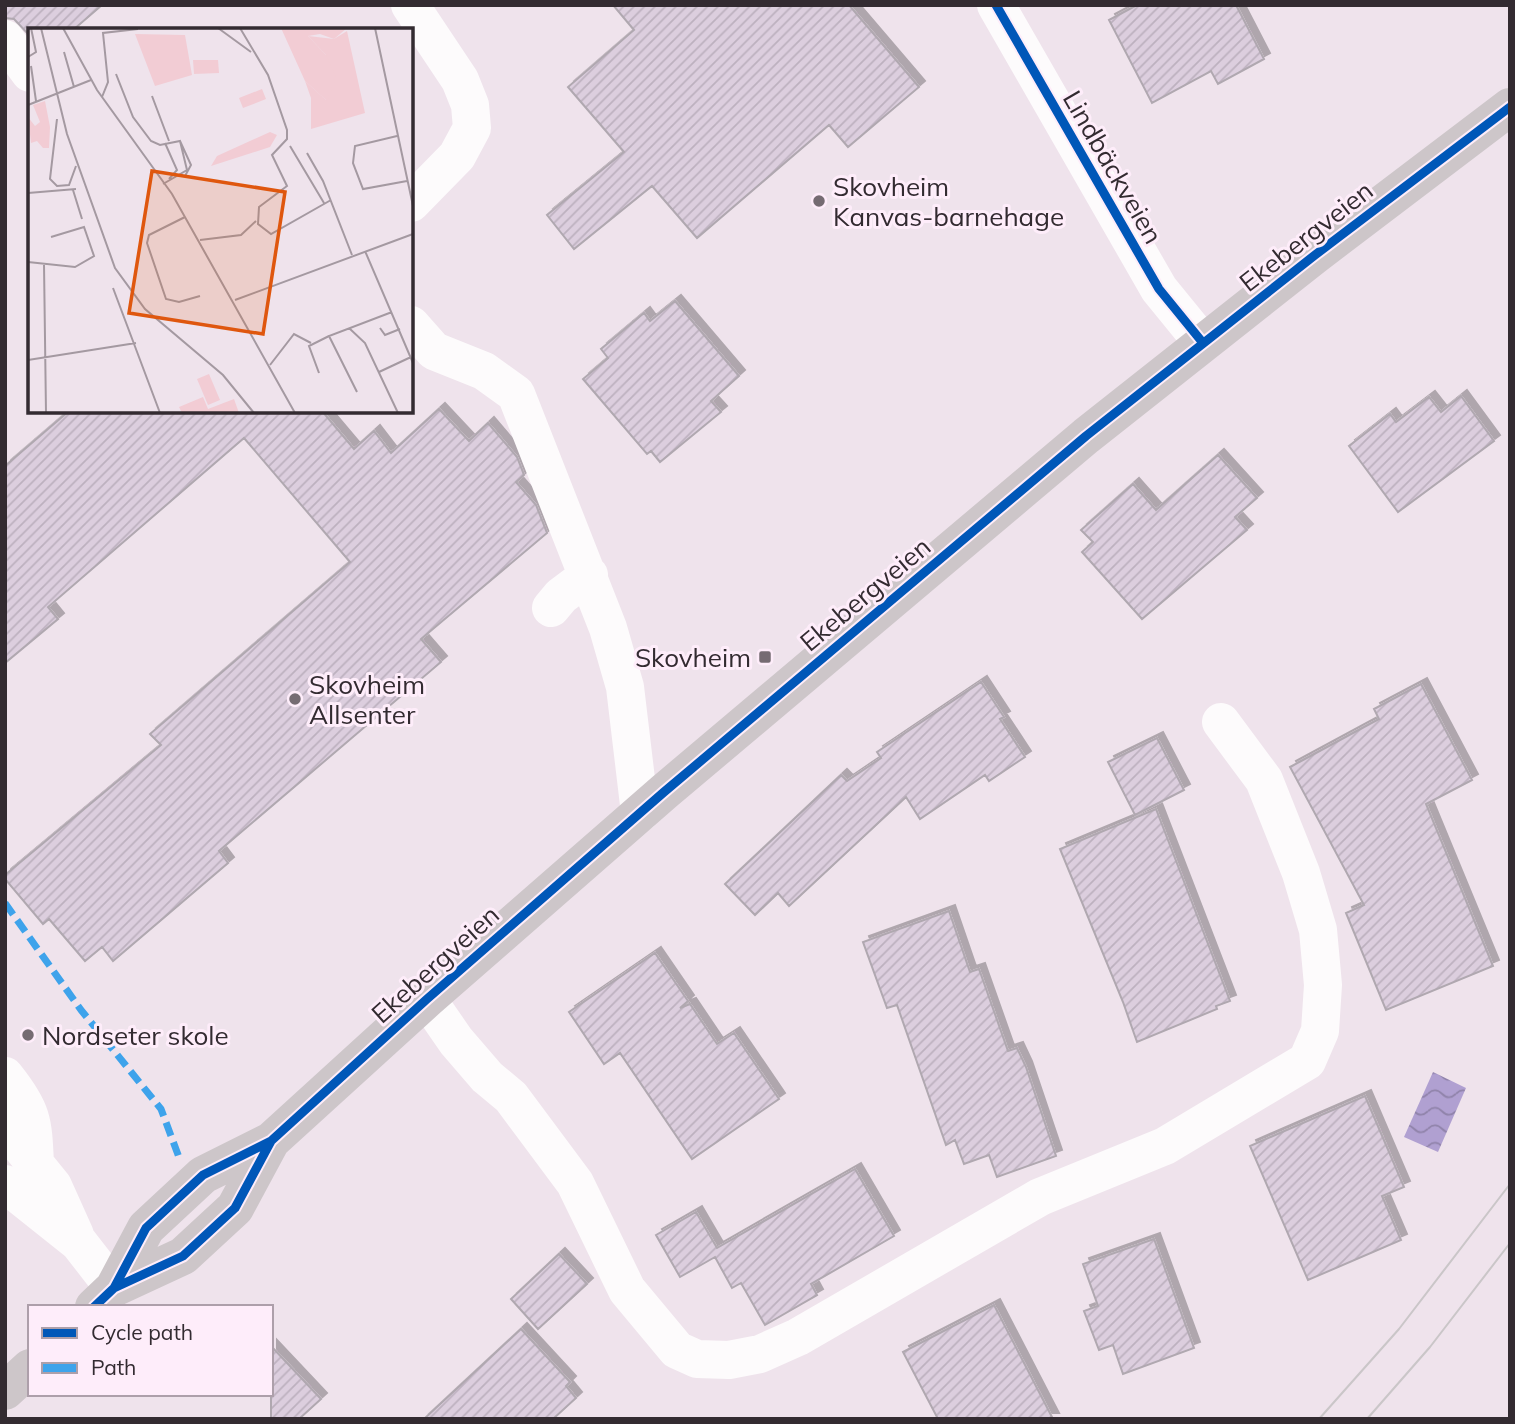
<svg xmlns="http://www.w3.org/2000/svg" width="1515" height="1424" viewBox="0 0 1515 1424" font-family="Mulish,sans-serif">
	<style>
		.water { fill: url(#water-waves) }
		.building { fill: url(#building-hatch); stroke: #b0a8b0; stroke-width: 2; filter: url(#shadow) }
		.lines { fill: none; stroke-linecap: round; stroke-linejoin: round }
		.minor { stroke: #fdfbfc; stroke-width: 38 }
		.major { stroke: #cdc6c9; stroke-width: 38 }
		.tram { stroke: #cac6c8; stroke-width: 2 }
		.quiet { stroke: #3ea3eb; stroke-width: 7; stroke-dasharray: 14 7; stroke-linecap: butt }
		.cycleway-casing { stroke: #feedfa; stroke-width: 13 }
		.cycleway { stroke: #0057b8; stroke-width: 9 }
		.poi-dot { fill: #756b72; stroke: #feedfa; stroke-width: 2.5 }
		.labels { text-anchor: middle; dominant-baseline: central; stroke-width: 6; stroke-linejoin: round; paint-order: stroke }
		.street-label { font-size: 26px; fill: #332b31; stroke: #feedfa }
		.poi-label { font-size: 26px; fill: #332b31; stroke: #feedfa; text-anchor: start }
		.inset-road { fill: none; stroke: #a499a1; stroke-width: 2 }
		.view { fill: #df570e; fill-opacity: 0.15; stroke: #df570e; stroke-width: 3.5 }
		.inset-edge { fill: none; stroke: #332b31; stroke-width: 3.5 }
	</style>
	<defs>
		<pattern id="water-waves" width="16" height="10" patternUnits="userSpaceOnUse" patternTransform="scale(1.75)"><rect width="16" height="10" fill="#b0a0d1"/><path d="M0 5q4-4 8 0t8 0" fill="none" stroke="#9083aa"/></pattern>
		<pattern id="building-hatch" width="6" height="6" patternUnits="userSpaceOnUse" patternTransform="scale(1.75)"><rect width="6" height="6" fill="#dccede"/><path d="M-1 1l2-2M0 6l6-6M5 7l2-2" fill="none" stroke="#bdb1bf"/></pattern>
		<filter id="shadow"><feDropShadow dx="6" dy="-6" stdDeviation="0" flood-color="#0004"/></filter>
	</defs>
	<rect width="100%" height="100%" fill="#efe3ec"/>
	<!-- water -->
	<path class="water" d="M1433,1072L1466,1088L1438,1152L1404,1137Z"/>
	<!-- building -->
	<path class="building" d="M5,5H102L73,30H30V36L14,19L5,18Z
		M613,5H849L919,87L848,147L829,125L697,238L652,186L574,249L547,215L624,152L568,87L634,30Z
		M1137,5H1236L1264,59L1218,84L1211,71L1152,103L1109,20Z
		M675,301L739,376L711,401L721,412L660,462L651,451L647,454L583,379L608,358L601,349L644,313L650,321Z
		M1461,396L1494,441L1398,512L1349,446L1390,414L1396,422L1429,397L1441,412Z
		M439,409L469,441L488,423L517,457L524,475L516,482L536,505L547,533L421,639L441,662L219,851L228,863L113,961L102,947L85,961L49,919L43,924L5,879V875L161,745L150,734L350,562L244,438L48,607L58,619L5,663V466L69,411H322L354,449L374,431L391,453Z
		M1218,455L1257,498L1235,517L1247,530L1142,619L1082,552L1093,542L1081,530L1133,484L1156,510Z
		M981,682L1004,717L1000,719L1025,757L989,781L985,775L920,819L906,797L789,906L778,893L755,915L725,884L841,775L847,781L881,758L877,752Z
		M1421,684L1472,780L1426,804L1493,966L1386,1010L1346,913L1364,905L1290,767L1379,719L1374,709Z
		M1157,738L1184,790L1135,815L1108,762Z
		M1156,809L1230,1001L1216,1006L1217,1009L1137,1042L1123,1002L1060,849Z
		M949,911L970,972L979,969L1008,1051L1017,1048L1026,1067L1056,1156L997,1177L989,1155L964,1164L955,1140L946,1145L897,1005L887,1008L863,942Z
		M655,953L688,1001L680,1008L690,1004L717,1044L734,1033L779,1099L692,1159L620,1053L604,1064L569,1012Z
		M1365,1096L1404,1187L1382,1196L1401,1240L1308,1280L1250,1146Z
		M855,1169L894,1236L811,1284L817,1295L765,1325L741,1283L732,1288L715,1257L680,1277L656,1235L696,1212L717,1248Z
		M1154,1239L1194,1348L1123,1374L1113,1345L1099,1350L1084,1311L1098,1306L1083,1264Z
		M559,1254L587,1284L538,1329L511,1299Z
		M994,1305L1053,1419H938L903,1352Z
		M521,1329L570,1382L566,1386L576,1398L553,1419H424Z
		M271,1346L321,1399L299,1419H271Z"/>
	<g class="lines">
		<!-- minor -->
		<path class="minor" d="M410,5L460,80L470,105L472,128L457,156L411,203
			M996,5L1159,289L1203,343
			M5,39L30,73
			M411,325L434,351L484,371L516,394L608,628L625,687L640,813
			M551,608L561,596L589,575
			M427,999L456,1041L487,1077L511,1097L575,1183L627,1290L677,1350L697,1359L729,1360L760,1354L798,1337L1040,1197L1165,1146L1307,1061L1320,1031L1323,985L1318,930L1301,873L1264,780L1221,722
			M5,1076C33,1111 33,1121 35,1164
			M5,1127L53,1186L75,1235
			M5,1184L79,1243L114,1288"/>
		<!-- major -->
		<path class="major" d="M114,1288L146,1228L203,1175L271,1141L427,999L664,792L1086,436L1315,255L1510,107
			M94,1307L114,1288L183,1256L235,1208L271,1141
			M5,1391L30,1368"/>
		<!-- tram -->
		<path class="tram" d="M1319,1419L1399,1329L1510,1184
			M1367,1419L1430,1347L1510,1243"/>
		<!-- quiet -->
		<path class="quiet" d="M5,903L81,1010L161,1109L180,1160"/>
		<defs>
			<path id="cycleway" d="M996,5L1159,289L1203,343
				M114,1288L146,1228L203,1175L271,1141L427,999L664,792L1086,436L1315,255L1510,107
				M94,1307L114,1288L183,1256L235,1208L271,1141"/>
		</defs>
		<!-- cycleway casing -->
		<use href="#cycleway" class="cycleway-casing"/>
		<!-- cycleway -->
		<use href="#cycleway" class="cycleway"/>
	</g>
	<!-- markers -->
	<g class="poi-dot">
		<circle cx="819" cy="201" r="7"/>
		<rect x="758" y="650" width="14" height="14" rx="3.5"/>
		<circle cx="295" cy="699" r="7"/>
		<circle cx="28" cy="1035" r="7"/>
	</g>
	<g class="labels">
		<!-- street labels -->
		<g class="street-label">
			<text transform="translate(1113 167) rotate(60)">Lindbäckveien</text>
			<text transform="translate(1306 236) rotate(-38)">Ekebergveien</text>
			<text transform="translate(865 594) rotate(-40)">Ekebergveien</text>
			<text transform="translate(435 964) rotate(-42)">Ekebergveien</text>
		</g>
		<!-- poi labels -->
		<g class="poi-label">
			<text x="833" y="186">Skovheim<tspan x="833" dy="30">Kanvas-barnehage</tspan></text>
			<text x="751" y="657" text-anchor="end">Skovheim</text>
			<text x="309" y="684">Skovheim<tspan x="309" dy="30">Allsenter</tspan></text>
			<text x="42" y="1035">Nordseter skole</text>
		</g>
	</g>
	<!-- overview -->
	<g transform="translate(28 28)">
		<rect width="385" height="385" fill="#efe3ec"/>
		<path d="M319,3L337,85L283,101V70L277,53L298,72V27L280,8L306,11ZM165,32H190L191,45L166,46ZM234,61L238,71L215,80L211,70Z" fill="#f2ccd4"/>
		<path d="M253,0H319L306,11L292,6L280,8L298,27L308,49L299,73L277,53ZM107,6L157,7L164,47L127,58ZM17,73L22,99L21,120H15L9,113L3,115L0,89L7,98L12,94L5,77Z" fill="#f2ccd4"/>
		<path d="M242,104L249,107L242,119L183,138L189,128ZM181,346L192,372L180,377L169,351ZM175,369L180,381L206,371L211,385H154L151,379Z" fill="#f2ccd4"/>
		<path class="inset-road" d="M13,0L39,106L87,240L117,281L195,347L226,385M35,0L69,62L144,166L267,385M190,0L223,24M212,0L240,47L259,102V111L244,127L259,158L231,179L230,196L243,206L303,172M347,0L385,178M36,24L46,59M0,29L8,24L3,0M3,38L8,73M88,46L105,89L123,113L132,117L152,113L159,142L135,156M124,68L141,113M74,69L80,54L75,5L110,1M0,77L63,52M29,91L22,151L29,158L41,157L48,138M369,108L327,118L325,135L335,161L379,153M152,113L163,137L157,148M137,115L149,142L141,151M262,118L296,175M279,125L295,153L324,227M45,162L54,191M0,165L48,161M157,189L121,207L119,215L138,271L151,274L172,268M172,212L213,207L228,193M337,223L385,335M0,234L47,239L66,228L56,199L23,209M16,236L18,385M85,260L132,385M207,272L385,206M321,300L337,315L370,385M352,300L357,307L372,301M0,332L108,315M242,337L266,306L283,315M351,344L383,329M291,345L281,318L301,308M329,364L301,308L364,284"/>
		<path class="view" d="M124,143L257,164L235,306L101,285Z"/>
		<rect width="385" height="385" class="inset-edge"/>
	</g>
	<!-- border -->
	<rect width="1515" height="1424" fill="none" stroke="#332b31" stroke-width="14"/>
	<!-- legend -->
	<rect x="28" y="1305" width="245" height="91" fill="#feedfa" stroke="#ad9faa" stroke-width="2"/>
	<rect x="42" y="1328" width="35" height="10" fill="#0057b8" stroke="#ad9faa" stroke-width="2"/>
	<text x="91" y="1340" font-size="21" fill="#332b31">Cycle path</text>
	<rect x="42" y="1363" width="35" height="10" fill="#3ea3eb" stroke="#ad9faa" stroke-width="2"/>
	<text x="91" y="1375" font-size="21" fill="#332b31">Path</text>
</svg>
